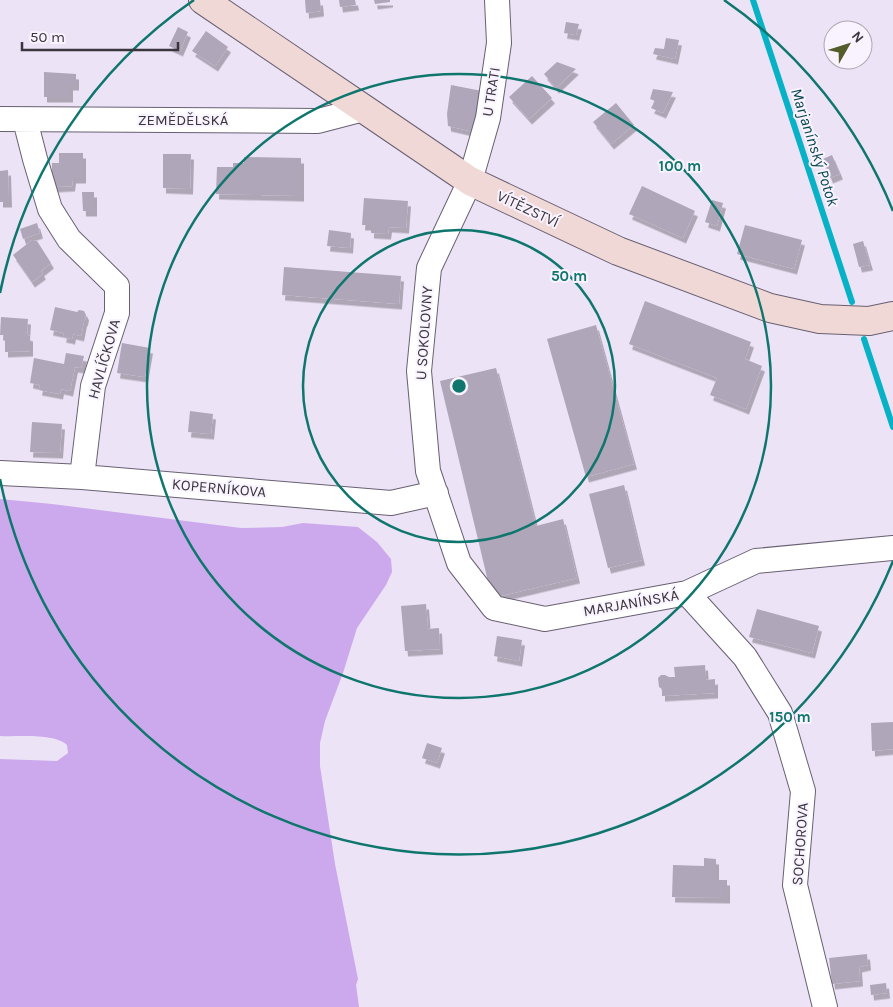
<svg xmlns="http://www.w3.org/2000/svg" width="893" height="1007" viewBox="0 0 893 1007" font-family="Karla,sans-serif">
	<style>
		.green { fill: #cca9ec }
		.lines { fill: none; stroke-linecap: round; stroke-linejoin: round }
		.stream { stroke: #07b2c6; stroke-width: 6 }
		.building { fill: #afa6b9; filter: url(#shadow) }
		.minor-casing { stroke: #686071; stroke-width: 26 }
		.secondary-casing { stroke: #686071; stroke-width: 30 }
		.minor { stroke: #fff; stroke-width: 24 }
		.secondary { stroke: #efd8d6; stroke-width: 28 }
		.ring { fill: none; stroke: #0f766e; stroke-width: 2.5 }
		.labels { text-anchor: middle; dominant-baseline: central; stroke-width: 4; stroke-linejoin: round; paint-order: stroke }
		.street-label { font-size: 15px; fill: #3a363d; stroke: #f9f2ff }
		.water-label { font-size: 16px; font-style: italic; fill: #04454e; stroke: #f9f2ff }
		.centre { fill: #0f766e; stroke: #f9f2ff; stroke-width: 2.5 }
		.ring-label { font-size: 15px; text-anchor: middle; font-weight: bold; fill: #0f766e; stroke: #f9f2ff; stroke-width: 4; stroke-linejoin: round; paint-order: stroke }
	</style>
	<defs>
		<filter id="shadow"><feDropShadow dx="3" dy="5.5" stdDeviation="0" flood-color="#0004"/></filter>
	</defs>
	<rect width="100%" height="100%" fill="#ede3f7"/>
	<!-- green -->
	<path class="green" d="M0,499L52,504L241,528L282,527L303,523L358,527L377,542L391,559L392,572L386,585L357,628L343,673L325,721L320,743V766L335,864L358,979L356,985L359,1007H0V759L57,761L68,753L67,745C54,733 18,737 0,736Z"/>
	<g class="lines">
		<!-- stream -->
		<path class="stream" d="M753,0L852,302
			M864,339L893,427"/>
	</g>
	<!-- building -->
	<path class="building" d="M305,0H320L321,11L306,13Z
		M339,0H355L356,5L340,7Z
		M374,0H390V2L375,4Z
		M566,22L579,24L576,35L564,33Z
		M178,27L188,32L180,51L169,46Z
		M206,31L228,47L215,66L192,51Z
		M666,38L679,40L675,59L653,54L655,48L664,49Z
		M557,62L576,69L556,88L544,74Z
		M44,72L76,74V85H70V97H44Z
		M532,76L552,98L529,119L509,97Z
		M451,85L482,91L474,132L448,126L447,114Z
		M653,89L673,92L663,113L651,108L655,101L650,99Z
		M616,103L634,125L611,144L593,122Z
		M59,153H83V178H73L72,186L52,187V163H59Z
		M163,154H191L190,189L163,188Z
		M832,155L840,174L830,178L823,159Z
		M244,157L301,158V196L216,194L217,167H233V163H244Z
		M8,170L9,202H0V171Z
		M642,186L695,211L683,238L629,214Z
		M82,192H94V211H83Z
		M364,198L408,201L406,228L389,227L388,234L371,233V225H362Z
		M712,200L723,203L717,226L705,222Z
		M37,223L40,233L23,239L20,229Z
		M745,225L802,240L794,269L737,254Z
		M329,230L351,233L350,248L327,246Z
		M32,240L37,241L51,263L41,271L43,274L32,282L13,255Z
		M863,241L870,265L859,267L853,244Z
		M284,267L401,276L399,304L282,295Z
		M645,301L751,342L745,359L762,366L746,409L710,395L717,378L629,344Z
		M55,307L77,312L79,310L84,311L86,315L85,320L84,321L81,336L73,334L72,339L63,337L64,333L50,330Z
		M1,317L28,319L27,335L30,336V351L5,352V335H0Z
		M596,325L634,464L586,477L547,339Z
		M122,343L150,348L145,377L117,373Z
		M66,353L84,356L81,368L75,367L70,391L61,389L60,394L39,390L40,385L30,383L34,358L64,364Z
		M496,368L536,526L563,519L577,578L492,598L440,381Z
		M190,411L213,414L211,434L188,432Z
		M32,422L62,424L60,453L30,452Z
		M624,485L642,560L608,568L589,494Z
		M426,604L428,629L439,628L440,649L405,651L401,606Z
		M757,609L819,626L812,653L749,637Z
		M497,636L522,640L519,661L494,656Z
		M705,665L706,680L715,679V693L662,696V689L659,687L658,678L661,675H665L669,677H675L674,667Z
		M893,722V749L872,751L871,723Z
		M427,743L442,748L437,763L422,758Z
		M704,858L716,859V880H727V898L672,897L673,865L704,866Z
		M867,954L868,965L859,967L860,981L832,984L829,958Z
		M886,983L887,993L871,995L870,985Z"/>
	<g class="lines">
		<defs>
			<path id="minor" d="M497,0L499,43L488,118L470,181L429,268L419,371L428,471L459,563L494,608L545,619L687,593L756,561L893,548
				M0,119L318,121L364,109
				M25,120L35,159L50,209L69,239L117,286V313L93,386L82,477
				M0,473L82,477L391,503L436,493
				M687,593L745,657L780,713L803,791L795,885L825,1007"/>
			<path id="secondary" d="M203,0L364,109L470,181L618,251L770,308L820,319L869,321L893,316"/>
		</defs>
		<!-- minor casing -->
		<use href="#minor" class="minor-casing"/>
		<!-- secondary casing -->
		<use href="#secondary" class="secondary-casing"/>
		<!-- minor -->
		<use href="#minor" class="minor"/>
		<!-- secondary -->
		<use href="#secondary" class="secondary"/>
	</g>
	<!-- distance rings -->
	<g class="ring">
		<circle cx="459" cy="386" r="156"/>
		<circle cx="459" cy="386" r="312"/>
		<path d="M893 561A468 468 0 0 1 0 479M0 293A468 468 0 0 1 194 0M724 0A468 468 0 0 1 893 211"/>
	</g>
	<g class="labels">
		<!-- street labels -->
		<g class="street-label">
			<text transform="translate(491 92) rotate(-81)">U TRATI</text>
			<text x="183" y="120">ZEMĚDĚLSKÁ</text>
			<text transform="translate(528 209) rotate(25)">VÍTĚZSTVÍ</text>
			<text transform="translate(424 333) rotate(-86)">U SOKOLOVNY</text>
			<text transform="translate(104 359) rotate(-74)">HAVLÍČKOVA</text>
			<text transform="translate(219 488) rotate(5)">KOPERNÍKOVA</text>
			<text transform="translate(631 603) rotate(-10)">MARJANÍNSKÁ</text>
			<text transform="translate(800 844) rotate(-86)">SOCHOROVA</text>
		</g>
		<!-- water labels -->
		<g class="water-label">
			<text transform="translate(815 147) rotate(72)">Marjanínský Potok</text>
		</g>
	</g>
	<circle cx="459" cy="386" r="8" class="centre"/>
	<g class="ring-label">
		<text x="680" y="171">100 m</text>
		<text x="569" y="281">50 m</text>
		<text x="790" y="722">150 m</text>
	</g>
	<!-- north arrow -->
	<g transform="translate(848 45) rotate(51)"><circle r="24" fill="#f9f2ff" stroke="#ada7b1"/>
	<path d="M0-4L9 19L0 12L-9 19Z" fill="#545c2a"/>
	<text y="-8" font-size="14" font-weight="bold" text-anchor="middle" fill="#3a363d">N</text>
	</g>
	<!-- scale -->
	<path d="M22 42v8h156v-8" fill="none" stroke="#3a363d" stroke-width="2.5"/>
	<text x="30" y="42" font-size="15" fill="#3a363d" stroke="#f9f2ff" stroke-width="4" paint-order="stroke">50 m</text>
</svg>
